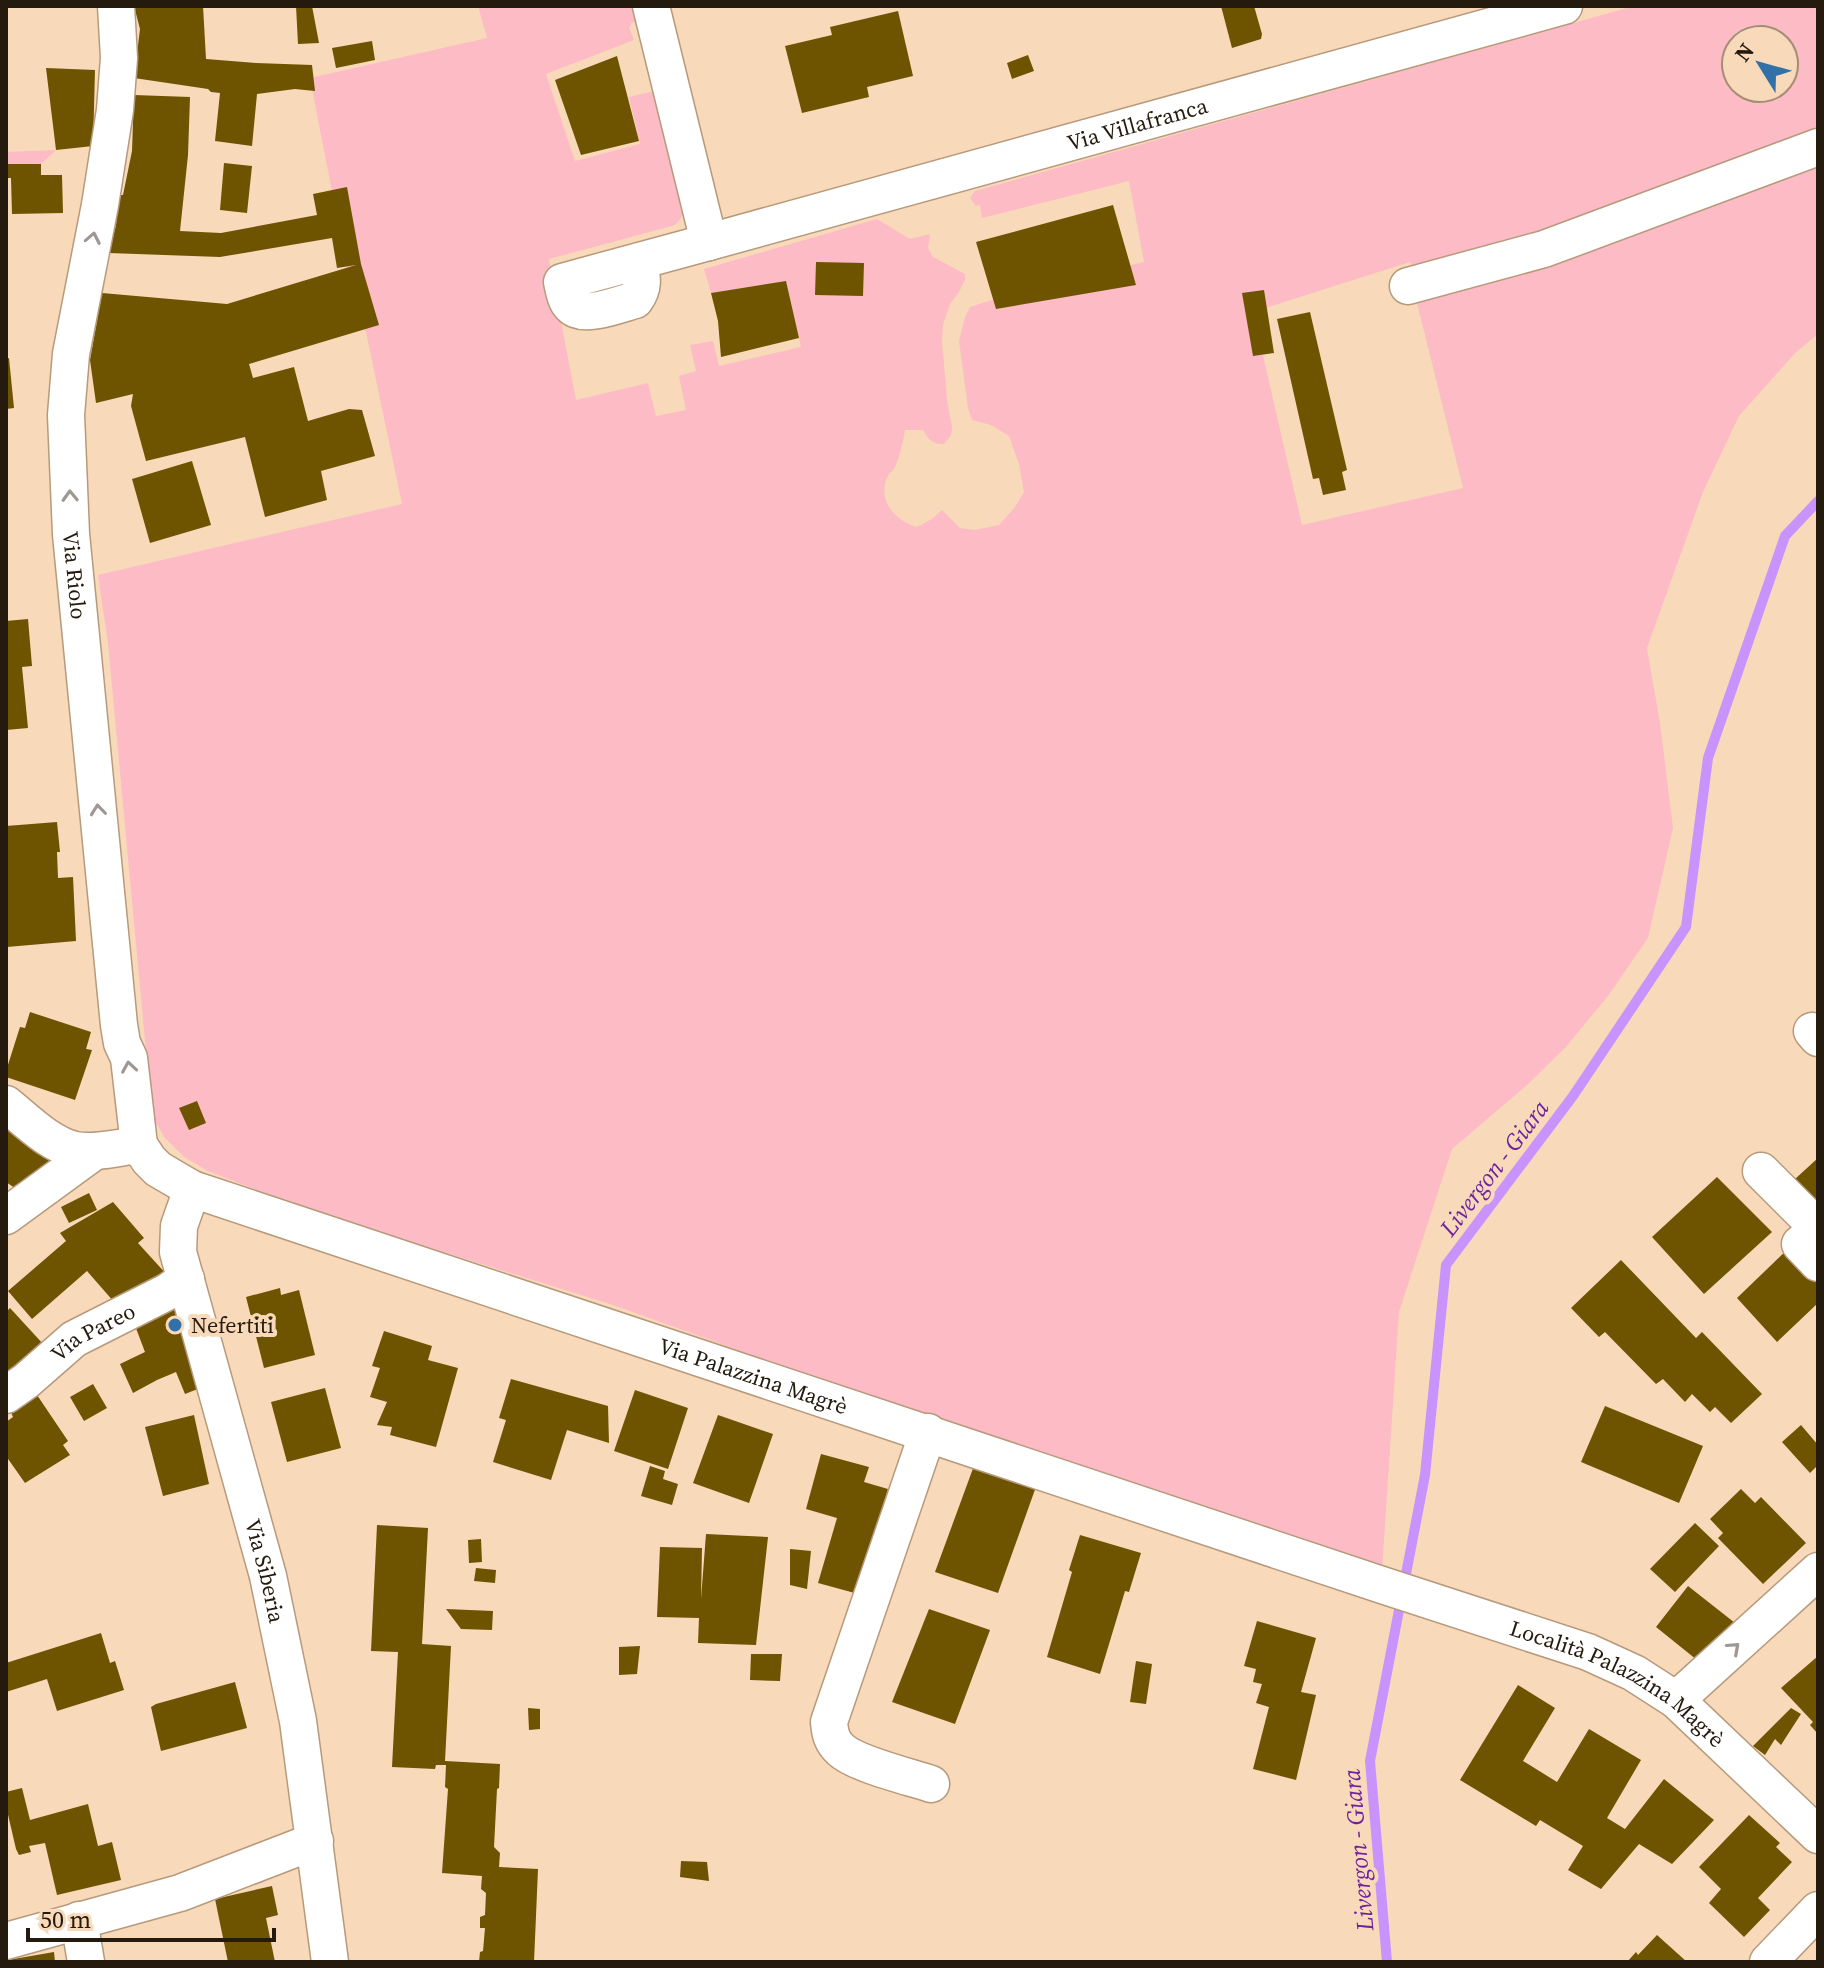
<svg xmlns="http://www.w3.org/2000/svg" width="1824" height="1968" viewBox="0 0 1824 1968" font-family="'Source Serif 4',serif">
	<style>
		.green { fill: #fdbbc6; fill-rule: evenodd }
		.lines { fill: none; stroke-linecap: round; stroke-linejoin: round }
		.stream { stroke: #ca92fc; stroke-width: 10 }
		.building { fill: #6e5300 }
		.minor-casing { stroke: #b79a7c; stroke-width: 39 }
		.minor { stroke: #fff; stroke-width: 36 }
		.oneway { stroke: #9d9893 }
		.poi-dot { fill: #3171a7; stroke: #f8d9ba; stroke-width: 3 }
		.labels { text-anchor: middle; dominant-baseline: central; stroke-width: 8; stroke-linejoin: round; paint-order: stroke }
		.street-label { font-size: 22px; fill: #251a0e; stroke: #f8d9ba }
		.poi-label { font-size: 22px; fill: #251a0e; stroke: #f8d9ba; text-anchor: start }
		.water-label { font-size: 24px; font-style: italic; fill: #6d239f; stroke: #f8d9ba }
	</style>
	<rect width="100%" height="100%" fill="#f8d9ba"/>
	<!-- green -->
	<path class="green" d="M478,6H635L639,21L631,23V26L629,27L634,40L546,74L575,161L640,144L629,97L654,91L683,211C682,218 678,224 672,226L549,259L576,400L648,383L656,416L686,410L679,376L696,371L690,345L713,341L719,366L801,347L786,281L711,293L704,269L877,219L910,239L930,234L928,248L933,257L965,274V280L959,292L950,304L943,325L942,340L947,400L952,427L951,435L944,444C933,445 928,439 923,430H905C903,442 900,456 895,467C889,477 892,468 887,478C877,501 896,521 917,527L932,519L942,510L960,528L974,530L999,525L1015,507L1024,492L1019,464L1009,436L991,425L972,420L968,408L959,341L965,317L970,307L1013,293L1144,262L1129,181L982,218L980,205L976,206L970,198L975,191L1634,6H1818V137L1548,236L1413,272L1410,262L1253,312L1302,525L1463,488L1416,299L1818,156V334L1795,353L1739,416L1703,492L1647,648L1660,723L1673,828L1648,938L1608,996L1565,1048L1526,1086L1452,1149L1399,1312L1382,1570L769,1361L613,1305L408,1241L254,1189L208,1171L184,1157L165,1138L152,1116L108,643L98,575L402,504L366,332L356,315L310,78L487,38ZM1736,40H1784V88H1736Z
		M56,150L41,164H6V152Z"/>
	<g class="lines">
		<!-- stream -->
		<path class="stream" d="M1387,1962L1370,1761L1425,1475L1446,1265L1573,1096L1686,927L1708,758L1785,536L1818,501"/>
	</g>
	<!-- building -->
	<path class="building" d="M134,6H203L206,59L256,63L312,65L315,91L295,89L257,94L252,146L215,141L220,93L211,92L208,89L134,78L140,29Z
		M296,6H312L319,43L298,44Z
		M1221,6H1254L1262,34L1261,39L1232,48Z
		M898,11L913,76L867,87L869,97L802,113L785,46L832,35L830,27Z
		M372,41L375,60L336,68L332,48Z
		M1028,55L1034,71L1012,79L1007,63Z
		M617,56L639,141L581,155L555,80Z
		M46,68L95,70L93,146L56,150Z
		M134,95L190,97L188,155L180,231L221,233L317,215L313,194L347,187L361,264L379,325L249,364L253,378L294,367L308,421L349,409L362,410L375,456L321,471L327,500L265,517L245,437L146,461L131,406L133,394L96,403L90,360L102,293L227,304L356,265L337,268L332,238L220,257L109,253L116,225L119,195H123L132,151Z
		M224,163L252,166L247,213L220,210Z
		M6,164H41V175H62L63,213L12,214L11,178H6Z
		M1113,205L1136,285L996,309L976,242Z
		M816,262L864,263L863,296L815,295Z
		M786,281L799,338L721,357L718,321L711,293Z
		M1264,290L1274,353L1253,356L1242,293Z
		M1310,312L1347,470L1342,472L1346,490L1323,495L1319,478L1313,479L1277,319Z
		M9,358L14,408L6,409V359Z
		M192,461L211,525L150,543L132,479Z
		M28,619L32,666L22,667L28,728L6,730V621Z
		M57,822L60,852H57L58,878L73,877L76,941L7,947L6,826Z
		M30,1012L91,1032L86,1049L92,1050L75,1100L6,1077V1071L20,1027L25,1028Z
		M197,1101L206,1123L189,1130L179,1108Z
		M6,1109L68,1155L25,1195L6,1182Z
		M1818,1158V1203L1795,1179Z
		M1717,1177L1772,1232L1704,1294L1652,1237Z
		M89,1193L97,1210L69,1223L61,1207Z
		M113,1202L144,1238L138,1243L168,1276L121,1310L87,1271L32,1319L8,1291L66,1241L60,1233Z
		M1790,1247L1818,1277V1303L1777,1342L1737,1298Z
		M1621,1260L1696,1338L1702,1332L1762,1394L1731,1423L1715,1407L1710,1412L1692,1394L1685,1402L1663,1379L1656,1384L1605,1332L1599,1337L1571,1308Z
		M280,1288L281,1295L299,1290L315,1355L264,1368L246,1297Z
		M181,1304L213,1383L185,1394L176,1372L157,1380L133,1393L120,1364L145,1352L134,1323Z
		M10,1308L44,1345L6,1380V1312Z
		M384,1331L432,1346L428,1360L458,1368L436,1447L390,1435L392,1427L377,1425L387,1402L370,1397L380,1368L372,1366Z
		M511,1379L608,1406L609,1443L567,1430L551,1480L493,1462L506,1420L499,1418Z
		M93,1384L107,1408L84,1421L70,1397Z
		M325,1388L341,1448L287,1462L271,1402Z
		M635,1390L688,1408L668,1469L614,1451Z
		M37,1395L68,1441L63,1445L70,1455L25,1483L6,1456V1422L13,1417L11,1412Z
		M1605,1406L1703,1446L1679,1503L1581,1462Z
		M194,1415L209,1484L163,1496L145,1427Z
		M718,1415L773,1434L749,1503L693,1483Z
		M1801,1425L1818,1445V1465L1810,1473L1782,1442Z
		M821,1454L869,1467L864,1482L888,1489L864,1570L862,1595L818,1583L837,1518L806,1509Z
		M975,1463L1037,1484L998,1593L935,1572Z
		M650,1466L665,1471L663,1479L678,1484L672,1505L641,1496Z
		M1741,1489L1755,1503L1761,1497L1806,1543L1763,1584L1718,1538L1723,1533L1710,1519Z
		M1695,1523L1719,1546L1675,1592L1650,1569Z
		M377,1525L428,1528L422,1644L451,1646L445,1761L500,1764L499,1788L497,1789L494,1847L500,1853L499,1867L538,1869L534,1962H479L480,1952L483,1951L485,1928H480V1917L485,1915L486,1893L481,1889L482,1876L442,1873L448,1789L445,1787L446,1765H436L435,1769L392,1767L398,1652L371,1651Z
		M706,1534L768,1537L756,1645L698,1643L699,1618L657,1617L660,1547L702,1548L701,1599Z
		M1080,1535L1141,1553L1129,1592L1125,1591L1100,1674L1047,1657L1072,1572L1069,1570Z
		M481,1539L482,1562L469,1563L468,1540Z
		M790,1549L811,1551L807,1589L790,1585Z
		M476,1568L496,1570L495,1583L474,1581Z
		M1688,1586L1735,1623L1702,1664L1656,1627Z
		M446,1609L493,1611L492,1630L461,1629Z
		M929,1609L990,1630L955,1724L892,1702Z
		M1257,1621L1316,1638L1301,1692L1316,1695L1296,1780L1253,1769L1269,1707L1256,1703L1262,1684L1253,1682L1256,1669L1244,1666Z
		M101,1633L110,1663L115,1661L124,1690L57,1711L47,1679L6,1692V1663Z
		M640,1646L637,1674L619,1675V1647Z
		M751,1654H782L780,1681L750,1680Z
		M1818,1656V1734L1810,1725L1813,1722L1781,1688Z
		M1136,1661L1152,1664L1146,1704L1130,1702Z
		M235,1682L247,1728L161,1751L151,1707L156,1704Z
		M1518,1685L1555,1708L1523,1761L1557,1782L1589,1729L1641,1760L1607,1818L1625,1829L1664,1779L1714,1820L1672,1864L1639,1844L1601,1889L1568,1870L1583,1846L1540,1820L1536,1826L1460,1780Z
		M528,1708L540,1709V1729L529,1730Z
		M1791,1708L1801,1714L1781,1745L1775,1739L1765,1755L1753,1746Z
		M22,1788L30,1820L88,1804L98,1846L112,1842L121,1880L57,1895L45,1843L29,1846L31,1852L19,1855L16,1849L6,1806V1792Z
		M1749,1815L1780,1843L1776,1847L1792,1862L1758,1898L1770,1910L1744,1937L1709,1903L1721,1889L1699,1867Z
		M681,1861L707,1862L709,1881L680,1877Z
		M272,1886L278,1915L266,1918L275,1962H228L215,1899Z
		M1657,1935L1687,1962H1627L1636,1952L1638,1955Z
		M54,1952L55,1962H8V1960Z"/>
	<g class="lines">
		<defs>
			<g id="minor">
				<path id="s1" d="M116,6L119,58L115,110L100,205L71,354L66,415L71,534L119,1025L122,1043L129,1058L139,1145L149,1160L158,1169L192,1189L1382,1585L1588,1652L1634,1673L1676,1700L1818,1835"/>
				<path d="M651,6L709,242"/>
				<path id="s2" d="M639,261C642,276 645,287 635,300C620,304 583,319 571,306C565,300 564,290 562,282L709,242L1564,6"/>
				<path d="M1408,286L1544,249L1818,147"/>
				<path d="M1812,1031L1818,1038"/>
				<path d="M6,1104C26,1120 49,1144 75,1150C95,1154 119,1147 139,1145"/>
				<path d="M1761,1171L1818,1228"/>
				<path id="s3" d="M192,1189L179,1226L178,1252L268,1576L298,1721L330,1962"/>
				<path d="M6,1216L95,1151"/>
				<path d="M1818,1229L1800,1244L1818,1263"/>
				<path id="s4" d="M6,1395L26,1381L74,1339L167,1292L186,1279"/>
				<path d="M928,1432L829,1722C830,1734 832,1742 841,1750C856,1764 910,1777 931,1784"/>
				<path d="M1676,1700L1818,1571"/>
				<path d="M79,1920L86,1962"/>
				<path d="M6,1941L180,1893L315,1841"/>
				<path d="M1768,1962L1818,1910"/>
			</g>
		</defs>
		<!-- minor casing -->
		<use href="#minor" class="minor-casing"/>
		<!-- minor -->
		<use href="#minor" class="minor"/>
	</g>
	<!-- one-way arrows -->
	<defs><path id="oneway-chevron" d="M-2-3.5L2.5 0L-2 3.5" fill="none" stroke-width="1.6" stroke-linecap="round" stroke-linejoin="round" transform="scale(2)"/></defs>
	<g class="oneway">
		<use href="#oneway-chevron" transform="translate(93 238) rotate(-79)"/>
		<use href="#oneway-chevron" transform="translate(70 496) rotate(-92)"/>
		<use href="#oneway-chevron" transform="translate(98 810) rotate(-96)"/>
		<use href="#oneway-chevron" transform="translate(129 1067) rotate(-99)"/>
		<use href="#oneway-chevron" transform="translate(1734 1648) rotate(-42)"/>
	</g>
	<!-- markers -->
	<circle class="poi-dot" cx="175" cy="1325" r="8"/>
	<g class="labels">
		<!-- street labels -->
		<g class="street-label">
			<text stroke="none"><textPath href="#s2" startOffset="730">Via Villafranca</textPath></text>
			<text stroke="none"><textPath href="#s1" startOffset="574">Via Riolo</textPath></text>
			<text stroke="none"><textPath href="#s4" startOffset="108">Via Pareo</textPath></text>
			<text stroke="none"><textPath href="#s1" startOffset="1810">Via Palazzina Magrè</textPath></text>
			<text stroke="none"><textPath href="#s3" startOffset="396">Via Siberia</textPath></text>
			<text stroke="none"><textPath href="#s1" startOffset="2730">Località Palazzina Magrè</textPath></text>
		</g>
		<!-- poi labels -->
		<g class="poi-label">
			<text x="191" y="1325">Nefertiti</text>
		</g>
		<!-- water labels -->
		<g class="water-label">
			<text transform="translate(1494 1168) rotate(-53)">Livergon - Giara</text>
			<text transform="translate(1358 1850) rotate(-95)">Livergon - Giara</text>
		</g>
	</g>
	<!-- border -->
	<rect width="1824" height="1968" fill="none" stroke="#251a0e" stroke-width="16"/>
	<!-- north arrow -->
	<g transform="translate(1760 64) rotate(307)"><circle r="38" fill="#f8d9ba" stroke="#a48d75" stroke-width="2"/>
	<path d="M0-6L14 30L0 20L-14 30Z" fill="#3171a7"/>
	<text y="-12" font-size="22" font-weight="bold" text-anchor="middle" fill="#251a0e">N</text>
	</g>
	<!-- scale -->
	<path d="M28 1928v12h246v-12" fill="none" stroke="#251a0e" stroke-width="4"/>
	<text x="40" y="1928" font-size="24" fill="#251a0e" stroke="#f8d9ba" stroke-width="6" paint-order="stroke">50 m</text>
</svg>
